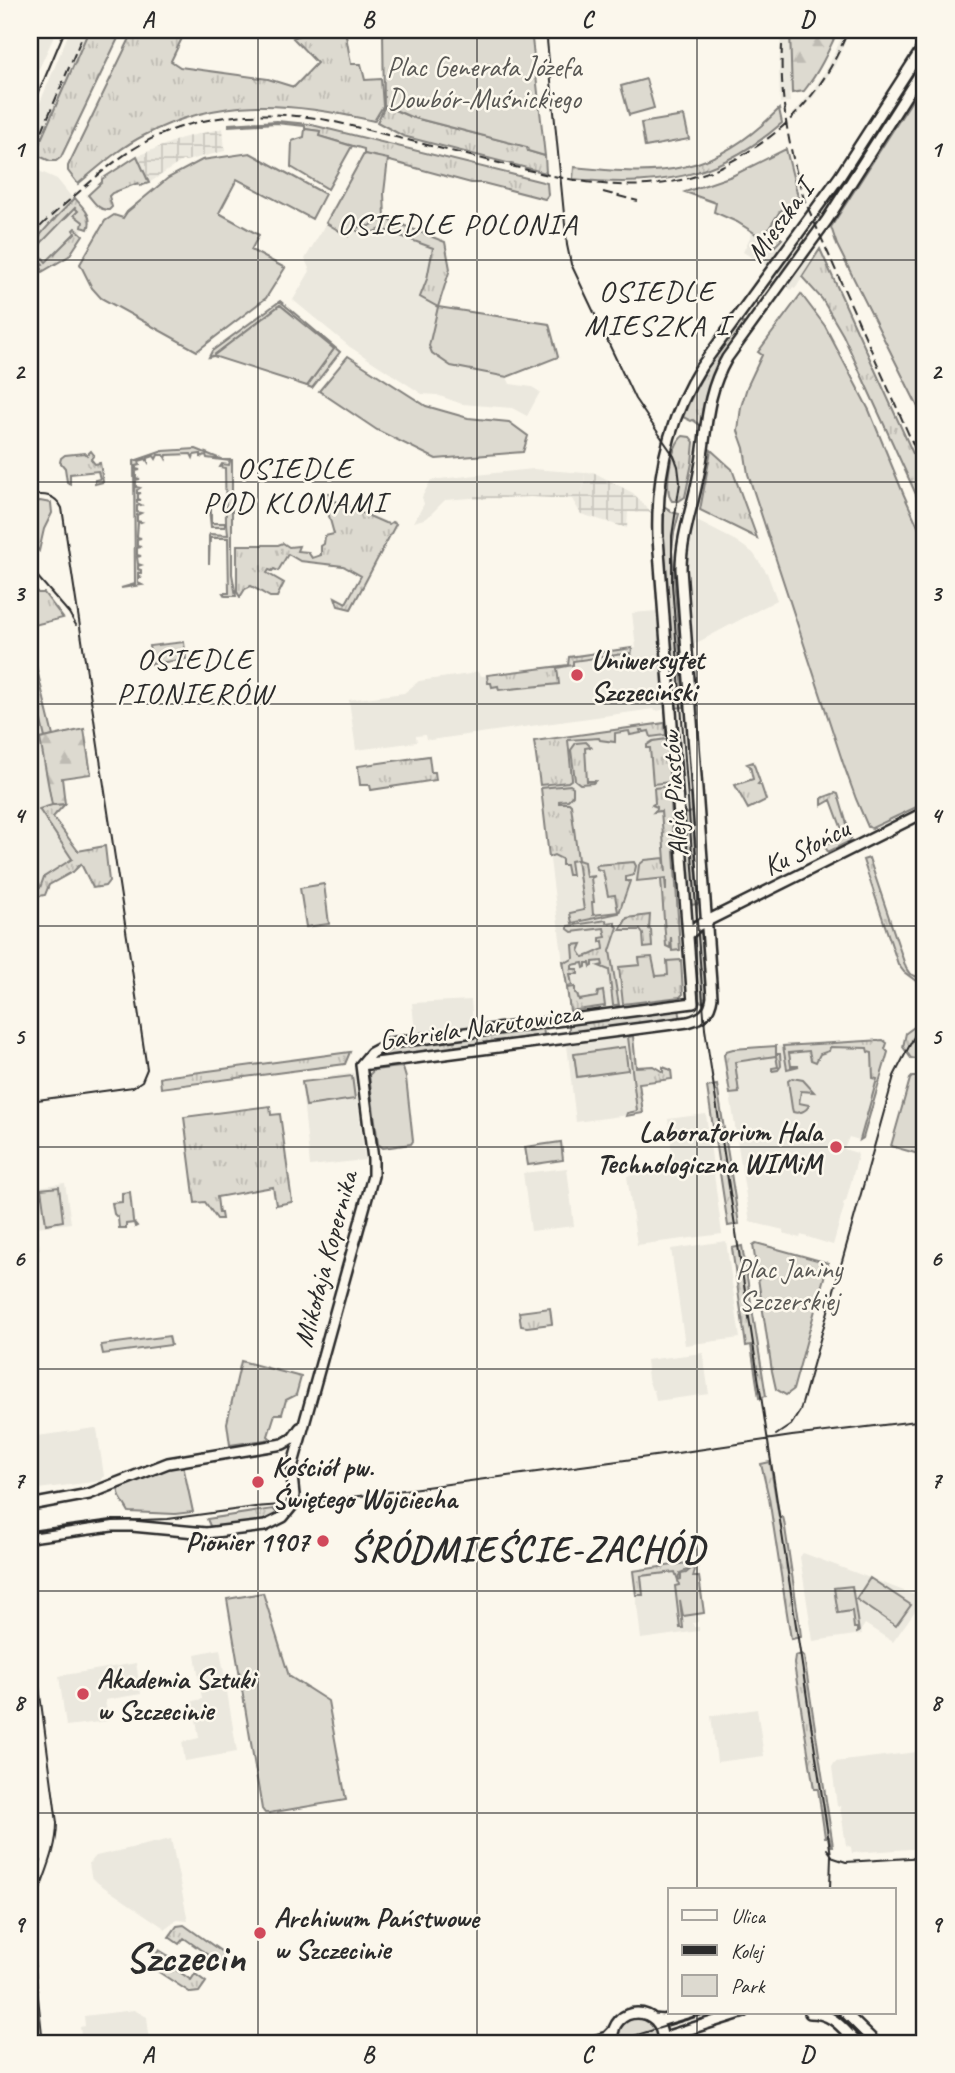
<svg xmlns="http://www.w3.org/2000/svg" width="955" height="2073" viewBox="0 0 955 2073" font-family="Caveat,sans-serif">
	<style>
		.built { fill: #ebe8de }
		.industrial { fill: url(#industrial-grid) }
		.grass { fill: url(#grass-tufts); stroke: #84827e; stroke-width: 2 }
		.forest { fill: url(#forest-firs); stroke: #84827e; stroke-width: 2 }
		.green { fill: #dddad0; stroke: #84827e; stroke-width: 2 }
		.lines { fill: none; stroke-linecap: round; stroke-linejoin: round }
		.major-casing { stroke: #2b2b2b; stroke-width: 14 }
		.major { stroke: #fbf7ec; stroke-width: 9 }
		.tram { stroke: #2b2b2b; stroke-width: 2 }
		.rail { stroke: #2b2b2b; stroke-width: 2; stroke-dasharray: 10 5; stroke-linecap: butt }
		.grid { fill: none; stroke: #2b2b2b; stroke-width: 2; stroke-opacity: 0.55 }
		.poi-dot { fill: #d1495b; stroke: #fbf7ec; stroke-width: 2.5 }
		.labels { text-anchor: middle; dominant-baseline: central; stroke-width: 5; stroke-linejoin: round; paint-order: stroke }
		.park-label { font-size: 28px; fill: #585754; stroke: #fbf7ec }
		.street-label { font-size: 28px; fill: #2b2b2b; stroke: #fbf7ec }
		.poi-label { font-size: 28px; font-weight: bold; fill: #2b2b2b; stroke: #fbf7ec; text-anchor: start }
		.neighbourhood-label { font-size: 30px; letter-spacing: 2px; fill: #2b2b2b; stroke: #fbf7ec }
		.district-label { font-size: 35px; font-weight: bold; letter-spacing: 2px; fill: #2b2b2b; stroke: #fbf7ec }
		.town-label { font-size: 42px; font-weight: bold; fill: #2b2b2b; stroke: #fbf7ec }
		.neatline { fill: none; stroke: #2b2b2b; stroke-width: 2.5 }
		.grid-label { font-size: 23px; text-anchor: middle; font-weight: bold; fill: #2b2b2b }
	</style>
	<defs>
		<pattern id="industrial-grid" width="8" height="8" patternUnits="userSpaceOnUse" patternTransform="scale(1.75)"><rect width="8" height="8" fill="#ebe8de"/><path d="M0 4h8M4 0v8" fill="none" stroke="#cac7bf"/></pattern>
		<pattern id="grass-tufts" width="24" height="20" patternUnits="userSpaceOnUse" patternTransform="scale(1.75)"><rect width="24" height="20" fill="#dddad0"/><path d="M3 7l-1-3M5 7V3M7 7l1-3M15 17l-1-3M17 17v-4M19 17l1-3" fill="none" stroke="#bebbb3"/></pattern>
		<pattern id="forest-firs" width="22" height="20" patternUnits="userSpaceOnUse" patternTransform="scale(1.75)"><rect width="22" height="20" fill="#dddad0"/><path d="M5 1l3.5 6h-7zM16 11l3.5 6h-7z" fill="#bebbb3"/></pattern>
	</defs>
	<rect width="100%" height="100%" fill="#fbf7ec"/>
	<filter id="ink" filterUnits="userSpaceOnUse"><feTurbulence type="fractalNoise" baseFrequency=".0143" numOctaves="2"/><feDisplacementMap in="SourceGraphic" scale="14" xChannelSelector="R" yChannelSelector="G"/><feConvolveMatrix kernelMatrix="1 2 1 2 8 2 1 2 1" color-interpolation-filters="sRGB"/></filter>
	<g filter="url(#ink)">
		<!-- built -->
		<path class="built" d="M30,30H57L30,88Z
			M70,30H89L34,156L30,154V127Z
			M781,30H790L792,91L789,94L790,102L780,103L779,71Z
			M845,30H850L835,65L815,95L792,120V115L811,93L828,67Z
			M30,167L57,179L89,219L76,241L61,258L30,279Z
			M326,223L348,236L352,228L364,235L382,229L433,248L427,279L421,296L438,307L429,346L489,375L507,377L510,384L532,387L540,392L527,416L512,408L462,404L437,395L422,394L350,347L293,300L310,271L305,259Z
			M753,231L775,246L782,239L778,250L801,267L807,260L811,264L795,288L793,287L791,290L787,287L791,281L769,263L766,266L743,252Z
			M533,469L585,473L584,485L581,494H520L445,500L427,518L414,522L424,504L422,497L431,480Z
			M689,517L736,541L753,553L767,573L777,600L687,648L682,581Z
			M657,611L664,708L662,710L655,711L654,709L430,740L426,739L425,735L416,736L417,742L356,750L349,700L404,693L419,681L470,674L476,671L482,676L568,665L569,657L636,648L632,613Z
			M30,702L35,722L41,721L45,738L40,739L52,805L39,809L72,859L45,877L40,888L30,890Z
			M665,723L683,994L680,997L569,1011L535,740Z
			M471,1000L473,1025L415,1032L412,1003Z
			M633,1036L643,1113L576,1122L567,1045Z
			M883,1040L887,1043L885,1049L888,1052L863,1138L859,1140L849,1137L844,1149L857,1153L858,1156L846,1201L843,1203L844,1207L833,1245L801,1235L800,1238L796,1237L783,1233L784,1230L750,1222L724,1056L726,1051L733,1049Z
			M354,1073L365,1160L310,1166L301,1080Z
			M706,1114L722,1234L637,1245L627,1176L674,1169L668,1119Z
			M567,1168L574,1226L531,1231L523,1173Z
			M65,1183L71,1223L37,1227L40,1249L30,1251V1188Z
			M726,1241L740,1338L685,1345L671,1249Z
			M703,1353L709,1394L656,1401L654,1390H652L648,1379L646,1360Z
			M95,1428L97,1429L104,1476L101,1481L30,1490V1437Z
			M803,1553L920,1597L922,1601L893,1642L865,1624L861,1630L862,1634L813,1641L800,1557Z
			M698,1562L705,1614L698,1616V1622L693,1623L694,1627H699V1631L641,1639L633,1571Z
			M220,1649L237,1752L185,1761L182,1742L199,1738L193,1701L202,1699L195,1654Z
			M136,1663L141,1694L105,1700L108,1721L66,1726L59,1676Z
			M757,1709L764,1756L717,1762L711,1716Z
			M925,1751V1848L852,1853L851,1847L846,1845L840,1806H837L832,1767L835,1762Z
			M171,1839L188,1921L178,1920L173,1922L166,1929L98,1883L91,1876L89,1863L96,1856Z
			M134,2010L147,2017L150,2043H82L80,2027L85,2026L84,2016Z"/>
		<!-- industrial -->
		<path class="industrial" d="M223,128L225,151L186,161H182L149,183L137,156L182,138Z
			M593,472L633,493L652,513L628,512L627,528L581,514L572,499L531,497L474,499V496L496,494H581L584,485L585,473Z"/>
		<!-- grass -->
		<path class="grass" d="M89,30H122L61,157L56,161H50L39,156V152L36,151Z
			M134,30H186L171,61L180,67L268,79L294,87L317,63L293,38L310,30H345L351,64H361L365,80L381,79L383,106L374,121C292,102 220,95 143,136C119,148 99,167 78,184L68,171V166Z
			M925,51V60L821,221L818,213L856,160Z
			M385,106L411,117L527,147L528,151L545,156L546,173L403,136L377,122Z
			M779,109L782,123C718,179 655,188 573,179L574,167C663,177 713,175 779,109Z
			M277,121L308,124L547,183L548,195L545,199L483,183H471L364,154V149L318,136L320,131L305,129V126L276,123L229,126V124Z
			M137,156L149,183L140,186L138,183L112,193L109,196L112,207L109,210C99,211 94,202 88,195L102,182V179Z
			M75,198C83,208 94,216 88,229L82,227L83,222L74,215L78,211L75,208L42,242L33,256L30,259C30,238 62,213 75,198Z
			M385,218L445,242L450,269L438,307L420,297L427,279L433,248L382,229L364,235L352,228L369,226Z
			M75,228L83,235L69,256L30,279V275L32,277L42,269L40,266L43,264L38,259L34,260L40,252L41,256L46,262L75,233L73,230Z
			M820,249L925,480V514L843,335L822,299L802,277Z
			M280,301L340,352L312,388L307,386L334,349L280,305L213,356L209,357L212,351Z
			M738,323H743L744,327C723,360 705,386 701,426L693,420L691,421L683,417C697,383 715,352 738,323Z
			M683,436L690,437L694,442L692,463L685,497L679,501H672C663,491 671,444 683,436Z
			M196,449L223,460H232V574L236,596H225L223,593H229L228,538H210L209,564V536L210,534L228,535L227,524H225V527H211L209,509H211V523H226L225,468L220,467L222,464L229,465L230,461L207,458L206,455L202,456L201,458V454L194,455L193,458L191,454L167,455L166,459L164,455H158L156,459L154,456L148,458V462L146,459L139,461L140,465L136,466V469L140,470L136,471V478L140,479L136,480V487L140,488L137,490V493H141L138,494V499L141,500H137V503L141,505L137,506V512L141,513L137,515V521L141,522L138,523L137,537L141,538L137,539V546L141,547L137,548V555L141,556L137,557L138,564L141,565L138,566V569L141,570V573H138V576L142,578H138V583L142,585L121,588L135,584L134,461L163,451Z
			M711,450L732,469L757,538L700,510Z
			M91,451L94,455L91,459L95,464L100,463L103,482L95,484V480L100,479L98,471L70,474V484L67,482L65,468L60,462L61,458L65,455L85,453L87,455Z
			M329,493L333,495V500L385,523L389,524L392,522L396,524L351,609L338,606L335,597L346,603L361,576L343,566L300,561L288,554L278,571L274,569L272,571L269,570L267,573L284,583L277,597H270L251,586L245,589L240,597L237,592V545H278L283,543L289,547L299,546L297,551L308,552L312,558L321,555V546L324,544L325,536L334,534L323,494Z
			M40,501L51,503L52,513L44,529L39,551L30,539V503Z
			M662,505L670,510L671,512L679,514L674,533L672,551L684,704V707L674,708L661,531Z
			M30,585L38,593H44L63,618L30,626Z
			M30,641L53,736L45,738L41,721L35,722L30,702Z
			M632,648L631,657L630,653L573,661V665L557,668L559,684L499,690L498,686L492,687L491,683H488L487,675L568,665L569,657Z
			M665,723L666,735L651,737L649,731L644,732L643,730H640L641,733L630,735L629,731L615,733V742L600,740L599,738L568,740L572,779L568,782L540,785L534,741Z
			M667,739L670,782L653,784L650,748H647V745L653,741Z
			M586,742L591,747L585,748L587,781H595L593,783L580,784L575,780L571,750L576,743Z
			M429,756L431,772H435L436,780L371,790L370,785H360L358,766Z
			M753,762L760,782L758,784L761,785L766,800L748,809L735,785L753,779L750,766L747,764Z
			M680,775L683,812L686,814L692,812L690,777L699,904L689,905L679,776Z
			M570,785L573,787V795L568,800L559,801V803H569L571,805L578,860L584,862L586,877L595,876L591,878L594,902H592L593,915L618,912L615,895L608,896L603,871L597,869L596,865L634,862L636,866L634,875L626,877V881H630L619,913L572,923L570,913L584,910L577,860L570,861L572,875H568L566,865H562V859L554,855L549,857L541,788Z
			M670,786L680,950L672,951L671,937L670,948L666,946L661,879H665L666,891V878L637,881L639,865L645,860L664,858L666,872L661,811L654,812L657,809V807L652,805L655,803L654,788Z
			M835,793L838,794L851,838L850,841L828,852L824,845L844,835L831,800L822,805V798Z
			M65,804L53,817L78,851L105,846L109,881L105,886L93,888L81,864L74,871L49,885L45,895L30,898V890L40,888L44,877L72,859L39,809L52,805Z
			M869,858L906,968L910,974L918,977L916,981L904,972L898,964L863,860Z
			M650,915L649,929L651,930L652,947L644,948L643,934L640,930H620L627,918Z
			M606,920L607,923L615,922V925L618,927L610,951L619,1005H613L609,970L599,966L603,965L602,961L593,962V966L591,967L590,963H586V967L584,968L583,963L572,965V969H578V974H570L572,985L567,986L563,961L567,962L574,958L573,945L582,944L579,951L583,957C592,956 596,951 604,949L603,941L600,942V938L606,937L604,928L572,932L568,929V926Z
			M699,932L702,935L706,992L705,1003L696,1000L692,934Z
			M652,957L656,976L668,975L667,961L681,960L683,994L680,997L623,1004L619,967L640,965L639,958Z
			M575,987V993L577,994L579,1000L597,997L598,992L603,991L605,1006L570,1011L567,988Z
			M679,1009L681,1020L569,1033V1024Z
			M917,1025H925V1061L911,1058L903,1047L906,1033Z
			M543,1027L544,1035L451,1047L450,1050L369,1061V1058L382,1050Z
			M633,1036L636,1067L653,1066L663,1072V1067L671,1070L672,1079L639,1083L643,1113L626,1116L627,1113L637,1111L628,1037Z
			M883,1040L887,1043L885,1049L888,1052L863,1138L860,1140L877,1079L873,1078L872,1053L868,1052L867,1048L830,1047L829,1051L820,1054L816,1062L811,1060L809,1051L789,1053L791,1066H799L787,1069L783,1046Z
			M776,1046V1054H780L781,1066L778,1070L772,1071V1068L778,1067L776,1056L735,1062L739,1093L730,1094L724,1055L726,1051L733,1049Z
			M350,1052L345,1064L161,1088L160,1078L163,1077Z
			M792,1078L803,1080L814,1092L801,1091L799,1103L809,1105C807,1111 799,1114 793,1112L792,1108L788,1081Z
			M717,1085L739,1224L728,1226L707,1087Z
			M270,1106L271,1115L280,1114L292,1202L276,1205L273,1187L217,1197L219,1213H221L222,1219H217L205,1202L195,1203L184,1117Z
			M130,1192L133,1221L137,1226L135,1227L134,1223L126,1224V1228H119L118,1218L114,1214L112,1203L122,1202V1193Z
			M742,1246L766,1396L759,1398L751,1345L746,1346L732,1248Z
			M550,1308L552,1324L527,1327L521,1326L519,1312Z
			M169,1336L171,1345L103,1354L101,1345Z
			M770,1462L779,1517H783L784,1521L800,1628L801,1637L791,1639L769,1498L761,1464Z
			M273,1509L279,1515L268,1520L216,1528L210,1526L207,1519Z
			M693,1562L690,1569L680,1573L678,1580L675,1572L641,1576L643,1595H636L633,1571Z
			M802,1654L804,1656L833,1846H831L829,1837H825L818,1789H814L794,1664L795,1656Z
			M184,1925L222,1952L224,1957L215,1969L205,1961L208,1955L184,1938L179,1944L169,1937L177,1926Z
			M159,1950L172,1958L170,1965L191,1980L195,1974L206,1982L199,1992L191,1993L154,1969L152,1961Z
			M635,2017C650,2018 660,2027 657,2043H617C616,2030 621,2021 635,2017Z"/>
		<!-- forest -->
		<path class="forest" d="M790,30H838C828,52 819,72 804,91L792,93Z
			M84,729L91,774L62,778L65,804L52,805L40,739Z"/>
		<!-- green -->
		<path class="green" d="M383,30H531L545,156L528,151L527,147L411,117L384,105Z
			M646,79L654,108L629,115L621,86Z
			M925,80V421L837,245L831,227Z
			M684,116L689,139L645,147L641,123Z
			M305,129L320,131L319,136L352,146L328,189L291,167L292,141L304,137Z
			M786,149L799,201L780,211L768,230L782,239L775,246L737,222L714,212L716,203L685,192L732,176Z
			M250,153L325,194L312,219L237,179L219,213L259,235L251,250L285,268L266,298L197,351L101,298L92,288L80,264L105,221L114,215L123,218L127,212L168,178L202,160Z
			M364,154L388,159L384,193L385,218L369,226L352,228L348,236L326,223Z
			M801,294L825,326L869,410L903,493L925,542V803L872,828L868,827L856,799L843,763L748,474L744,448L738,431L741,407L747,387L762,355L758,352Z
			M280,305L334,349L307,386L213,356Z
			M438,307L549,324L558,357L507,377L451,366L432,353L429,346Z
			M348,356L426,406L468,418L509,422L528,436L523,452L436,459L377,430L319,391Z
			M184,642L186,659L152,664L149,646Z
			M324,884L329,924L306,927L300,888Z
			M625,1047L628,1070L577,1077L574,1054Z
			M400,1067L403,1068L406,1078L413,1141L411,1144L383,1148L378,1144L369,1075L374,1070Z
			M352,1076L355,1099L306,1106L302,1082Z
			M912,1077H925V1156L891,1146L910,1079Z
			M561,1142L563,1160L528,1165L525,1147Z
			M59,1187L63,1221L46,1224L41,1189Z
			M756,1243L828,1263L793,1390L786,1395L776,1389L772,1371L753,1245Z
			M241,1361L301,1377L296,1395L286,1400L282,1414H275L268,1436L271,1439L230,1445L227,1423Z
			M183,1465L193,1512L175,1514L129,1512L120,1497L118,1488L156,1472Z
			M692,1568L695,1570L693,1577H699L704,1613L683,1616L680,1600L683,1628H680L675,1586L679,1585L678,1580L681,1579V1574L686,1573Z
			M870,1578L911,1605L896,1626L856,1599Z
			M852,1586L859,1632L857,1633V1628H854L852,1611L838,1613L834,1588Z
			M263,1593L289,1676L328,1701L346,1800L269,1813H265L262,1809L227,1599Z"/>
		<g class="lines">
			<defs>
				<path id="major" d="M688,935L697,926L925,812
					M361,1065L371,1053L390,1043L693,1003L658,538C656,476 668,419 701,367L840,176L925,44
					M361,1065L688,1022C703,1018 710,1012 712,997L681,569C681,537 692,509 698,478C708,434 703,400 727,358L827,220L925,66
					M30,1505L89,1494L168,1463L283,1444L293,1438L300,1428
					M30,1537L112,1526H132L206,1533L265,1526L283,1517L292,1506L294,1495L292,1476L293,1464L373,1176V1159L361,1065
					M844,2012L876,2043
					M810,2013C833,2013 842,2028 857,2043
					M654,2019L663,2020L690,2012
					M588,2043L607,2037L614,2030
					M613,2043C608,2003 666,2003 662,2043
					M662,2043L671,2035L744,2012"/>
			</defs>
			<!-- major casing -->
			<use href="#major" class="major-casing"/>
			<!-- major -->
			<use href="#major" class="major"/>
			<!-- tram -->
			<path class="tram" d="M546,30L567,245L571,264L635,399L674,456L678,466L680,483L672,536V584L705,1029L831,1855L830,1889
				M30,113L65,30
				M30,496C44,494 55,494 62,508L147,1069L142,1081L133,1087L30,1101
				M30,568L69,613L76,625
				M776,1435L791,1425L800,1411L894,1076L917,1031L921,999L925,986
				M30,1533L113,1521L168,1519L255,1507L308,1503L677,1453L792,1436L925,1420
				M30,1619L57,1823C57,1858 37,1886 32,1920
				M827,1849L834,1858L846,1862L925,1857
				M30,1883L35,1876L41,1861
				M32,1912L31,1934L43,2043
				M837,2012L868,2043
				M611,2043L712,2012"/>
			<!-- rail -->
			<path class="rail" d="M783,30C778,88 787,144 804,199L925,471
				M30,159L85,30
				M603,192L638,201
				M30,238C45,220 63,206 80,191C99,174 118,158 140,145C195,113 266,109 327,120C381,133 434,147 487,160C591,186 672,209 767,139C804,112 832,73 848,30
				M30,725L32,739"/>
		</g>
	</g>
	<!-- grid -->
	<path class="grid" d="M258,30V2043M477,30V2043M697,30V1889M30,260H925M30,482H925M30,704H925M30,926H925M30,1147H925M30,1369H925M30,1591H925M30,1813H925M697,2012V2043"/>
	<!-- markers -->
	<g class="poi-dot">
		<circle cx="577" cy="675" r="7"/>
		<circle cx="836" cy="1147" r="7"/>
		<circle cx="258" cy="1482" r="7"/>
		<circle cx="323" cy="1541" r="7"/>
		<circle cx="83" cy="1694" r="7"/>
		<circle cx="260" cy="1933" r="7"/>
	</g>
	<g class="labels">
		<!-- park labels -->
		<g class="park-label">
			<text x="484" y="66">Plac Generała Józefa<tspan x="484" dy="32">Dowbór-Muśnickiego</tspan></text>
			<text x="789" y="1268">Plac Janiny<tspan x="789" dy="32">Szczerskiej</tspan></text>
		</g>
		<!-- street labels -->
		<g class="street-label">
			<text transform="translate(779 221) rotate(-54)">Mieszka I</text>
			<text transform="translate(674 794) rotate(-94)">Aleja Piastów</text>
			<text transform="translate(806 847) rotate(-27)">Ku Słońcu</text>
			<text transform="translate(480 1026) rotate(-8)">Gabriela Narutowicza</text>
			<text transform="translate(325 1259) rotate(-75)">Mikołaja Kopernika</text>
		</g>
		<!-- poi labels -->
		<g class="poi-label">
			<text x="591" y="659">Uniwersytet<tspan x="591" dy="32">Szczeciński</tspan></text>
			<text x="822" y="1131" text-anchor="end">Laboratorium Hala<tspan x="822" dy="32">Technologiczna WIMiM</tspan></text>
			<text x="272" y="1466">Kościół pw.<tspan x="272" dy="32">Świętego Wojciecha</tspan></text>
			<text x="309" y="1541" text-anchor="end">Pionier 1907</text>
			<text x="97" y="1678">Akademia Sztuki<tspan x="97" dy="32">w Szczecinie</tspan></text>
			<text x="274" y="1917">Archiwum Państwowe<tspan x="274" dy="32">w Szczecinie</tspan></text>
		</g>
		<!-- neighbourhood labels -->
		<g class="neighbourhood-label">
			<text x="458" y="224">OSIEDLE POLONIA</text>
			<text x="657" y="291">OSIEDLE<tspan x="657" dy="34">MIESZKA I</tspan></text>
			<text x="295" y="468">OSIEDLE<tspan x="295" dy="34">POD KLONAMI</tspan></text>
			<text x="195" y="659">OSIEDLE<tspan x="195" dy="34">PIONIERÓW</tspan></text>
		</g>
		<!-- district labels -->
		<g class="district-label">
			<text x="528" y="1549">ŚRÓDMIEŚCIE-ZACHÓD</text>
		</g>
		<!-- town labels -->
		<g class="town-label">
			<text x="185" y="1957">Szczecin</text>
		</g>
	</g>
	<!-- margin -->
	<rect width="955" height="2073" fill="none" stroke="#fbf7ec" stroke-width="77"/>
	<!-- legend -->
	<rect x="668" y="1888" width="228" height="126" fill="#fbf7ec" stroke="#a8a59f" stroke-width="2"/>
	<rect x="682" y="1910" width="35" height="10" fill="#fbf7ec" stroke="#a8a59f" stroke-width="2"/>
	<text x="731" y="1923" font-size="21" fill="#2b2b2b">Ulica</text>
	<rect x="682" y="1945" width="35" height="10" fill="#2b2b2b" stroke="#a8a59f" stroke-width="2"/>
	<text x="731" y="1958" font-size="21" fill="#2b2b2b">Kolej</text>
	<rect x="682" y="1975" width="35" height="21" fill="#dddad0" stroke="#a8a59f" stroke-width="2"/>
	<text x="731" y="1993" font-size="21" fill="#2b2b2b">Park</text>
	<rect x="38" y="38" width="878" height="1997" class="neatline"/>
	<g class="grid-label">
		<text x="148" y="27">A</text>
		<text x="368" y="27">B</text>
		<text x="587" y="27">C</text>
		<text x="807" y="27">D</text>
		<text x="19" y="157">1</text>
		<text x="936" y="157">1</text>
		<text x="19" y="379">2</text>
		<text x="936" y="379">2</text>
		<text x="19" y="601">3</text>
		<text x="936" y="601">3</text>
		<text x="19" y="823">4</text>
		<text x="936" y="823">4</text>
		<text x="19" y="1044">5</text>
		<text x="936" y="1044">5</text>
		<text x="19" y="1266">6</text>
		<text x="936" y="1266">6</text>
		<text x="19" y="1488">7</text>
		<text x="936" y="1488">7</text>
		<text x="19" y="1710">8</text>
		<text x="936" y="1710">8</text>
		<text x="19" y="1932">9</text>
		<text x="936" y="1932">9</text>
		<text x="148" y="2062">A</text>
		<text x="368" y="2062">B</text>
		<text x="587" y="2062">C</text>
		<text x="807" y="2062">D</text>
	</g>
</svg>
